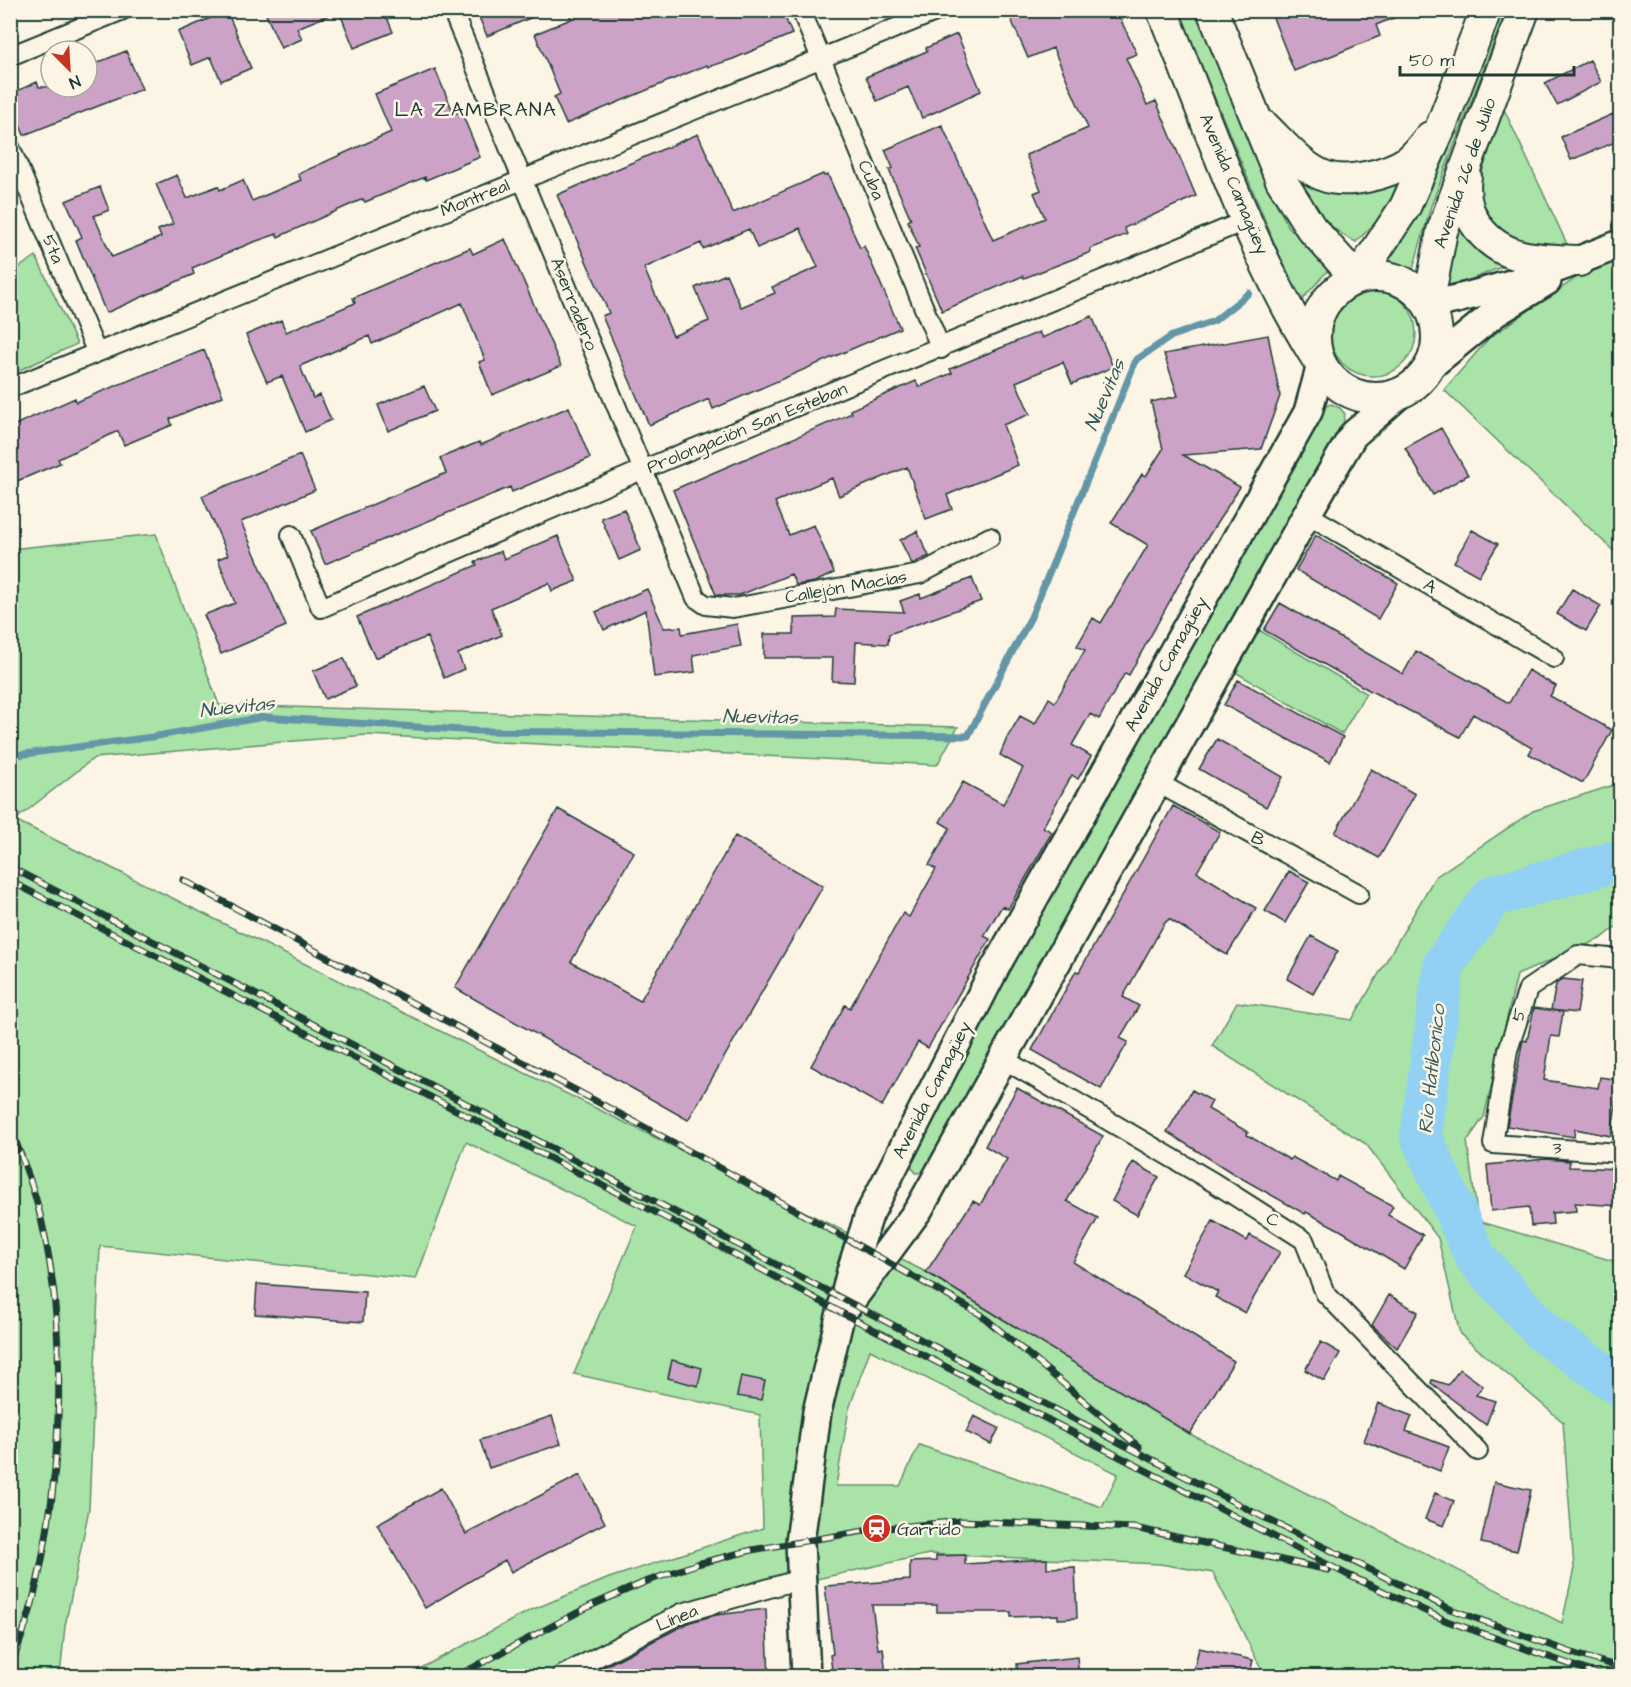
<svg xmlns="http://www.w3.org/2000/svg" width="1631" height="1687" viewBox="0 0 1631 1687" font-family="'Architects Daughter',sans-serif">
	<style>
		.green { fill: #a9e3a7; stroke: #64906e; stroke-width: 1.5; fill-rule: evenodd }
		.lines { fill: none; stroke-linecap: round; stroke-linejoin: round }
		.stream { stroke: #6496a7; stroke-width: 7 }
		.river { stroke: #92d1f3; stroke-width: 42 }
		.building { fill: #cda2c7; stroke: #1f3d34; stroke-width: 1.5; fill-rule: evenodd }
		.minor-casing { stroke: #1f3d34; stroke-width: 22 }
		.secondary-casing { stroke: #1f3d34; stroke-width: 32 }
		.primary-casing { stroke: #1f3d34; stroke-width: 34 }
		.minor { stroke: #fcf5e5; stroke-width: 18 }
		.secondary { stroke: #fcf5e5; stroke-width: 27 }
		.primary { stroke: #fcf5e5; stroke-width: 30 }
		.rail-casing { stroke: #1f3d34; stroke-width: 7 }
		.rail { stroke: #fcf5e5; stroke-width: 4.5; stroke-dasharray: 14; stroke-linecap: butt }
		.labels { text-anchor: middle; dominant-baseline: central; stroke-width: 5; stroke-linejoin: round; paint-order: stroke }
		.street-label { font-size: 18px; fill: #1f3d34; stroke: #fcf5e5 }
		.poi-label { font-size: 18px; fill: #1f3d34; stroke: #fcf5e5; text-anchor: start }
		.neighbourhood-label { font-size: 20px; letter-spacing: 1.5px; fill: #1f3d34; stroke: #fcf5e5 }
		.water-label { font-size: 20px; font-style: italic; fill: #365b5a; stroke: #fcf5e5 }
	</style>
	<rect width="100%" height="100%" fill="#fcf5e5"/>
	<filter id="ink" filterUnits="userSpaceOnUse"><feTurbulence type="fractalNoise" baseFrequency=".0167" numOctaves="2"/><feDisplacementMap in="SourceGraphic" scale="12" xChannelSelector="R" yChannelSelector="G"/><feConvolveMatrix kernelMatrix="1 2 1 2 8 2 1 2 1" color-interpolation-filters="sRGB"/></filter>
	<g filter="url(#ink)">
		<!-- green -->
		<path class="green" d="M1179,11H1196L1268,187L1288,226L1329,269L1299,303Z
			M1500,11H1506L1431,206L1412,273L1385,258L1424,206Z
			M1503,107L1567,244L1547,249L1517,247L1487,218L1476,191Z
			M1404,176L1386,212L1356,242C1325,228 1312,204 1294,177L1324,189Z
			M1456,214L1509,264L1445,290Z
			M36,256L77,344L11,374V273Z
			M1620,256V557L1444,390L1489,338L1579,276Z
			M1330 333a43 43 0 1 1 86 0a43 43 0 1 1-86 0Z
			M1331,404L1340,408L1345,414L1343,424L1093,868L931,1172L916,1173L906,1159L1130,750L1323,407Z
			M156,534L219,705L958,727L937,765L367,735L94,758L15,820L926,1272L1190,1434L1562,1623L1574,1568L1563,1422L1460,1334L1438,1238L1366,1144L1212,1046L1237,1002L1352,1020L1435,877L1533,811L1620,783V924L1602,938L1517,975L1484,1117L1467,1141L1478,1221L1620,1263V1676H1265L1213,1573L1160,1564L929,1554L686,1608L556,1676H406L529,1611L609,1578L763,1528L760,1415L574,1374L637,1226L466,1142L416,1279L100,1246L89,1509L65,1626L60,1676H11L10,549ZM870,1350L1118,1474L1102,1507L919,1445L900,1486H836L849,1409Z
			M1259,630L1366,693L1342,734L1235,672Z"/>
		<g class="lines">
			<!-- stream -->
			<path class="stream" d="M10,756L152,737L264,717L477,731L968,736L1031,617L1136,360L1172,336L1214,321L1249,293"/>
			<!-- river -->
			<path class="river" d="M1620,860L1493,896L1444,964L1421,1136L1476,1258L1545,1334L1620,1385"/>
		</g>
		<!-- building -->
		<path class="building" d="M264,10H384L393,32L354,48L339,11L297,28L302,39L281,48Z
			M476,10H547V11L487,36Z
			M568,10H782L792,34L733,59L708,67L707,65L566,124L554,97L560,94L535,34L571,19Z
			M1007,10H1116L1137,54L1126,58L1147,105L1156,101L1196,196L1124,228L1127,234L1090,249L1091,252L1024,278L1023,276L942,311L915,248L919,247L908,221L911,219L889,170L893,168L885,150L942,125L993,240L1045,218L1034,193L1041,190L1026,155L1088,128L1053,48L1028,58Z
			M1270,10H1408V12L1376,25L1380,36L1294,71Z
			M227,11L251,68L221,81L211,57L192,65L178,32Z
			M957,34L981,91L922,118L908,87L877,101L866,77L927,51L926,48Z
			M126,51L142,89L24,135L10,102V94L37,82L39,87H87V67Z
			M1590,60L1601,82L1557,105L1545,83Z
			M435,69L454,114L461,111L480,157L426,180L425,177L365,202L363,199L278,237L277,234L251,243L192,268L194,274L106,313L76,240L82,237L66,201L100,187L109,210L94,216L112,257L161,237L158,230L173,224L156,184L177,175L187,198L218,186L220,190L243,180L252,201L301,180L298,174L391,132L375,94Z
			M1613,114L1620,132V140L1571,160L1561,137Z
			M698,134L733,213L823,174L824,176L828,175L860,248L864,246L900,328L713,409L709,399L649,425L602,316L609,313L557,195ZM800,228L818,267L772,287L775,293L741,307L726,274L695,288L709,321L673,336L644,268L701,243L703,249L749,229L757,248Z
			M505,239L561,366L492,395L479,362L485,360L462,303L372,344L369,336L300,366L313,398L320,395L331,420L305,432L282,376L267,382L246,335L281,320L286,332L355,303L353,298L413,272L470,248L473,254Z
			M1092,316L1113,367L1072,384L1063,362L1016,382L1030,414L1003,425L1018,465L947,495L952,509L926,519L907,467L839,496L832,478L775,502L789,535L814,525L834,573L815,582L796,585L791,574L740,595H716L673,490L852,413L850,410L916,381L919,387L952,373L950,369L1039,332L1042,338Z
			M1268,335L1280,396L1261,449L1183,455L1240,487L1188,568L1129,675L1125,673L1099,719L1090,714L1072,745L1091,756L1078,779L1072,775L1043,827L1052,832L1008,909L1002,906L984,936L990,939L928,1048L918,1042L882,1106L811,1066L845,1005L850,1008L903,913L909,917L936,869L929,865L950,828L940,822L963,782L1003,804L1023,768L1000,755L1007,738L1020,716L1035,724L1049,698L1055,702L1085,650L1077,646L1093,618L1101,623L1148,545L1111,523L1142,474L1146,476L1163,449L1151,402L1178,396L1164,354Z
			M204,350L223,396L170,419L172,425L124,445L118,431L58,459L60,463L10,484V427L75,398L76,402Z
			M424,386L435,411L388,431L378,405Z
			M569,407L590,458L512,492L510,487L325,564L311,531L446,473L440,458L479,442L481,445Z
			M1441,428L1468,475L1433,495L1405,448Z
			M300,455L315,490L241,522L286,626L221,654L204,615L235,603L218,559L228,555L202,496Z
			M624,509L641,550L619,560L601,518Z
			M1472,530L1498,544L1479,576L1454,562Z
			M917,531L929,556L912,564L900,540Z
			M1316,535L1398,583L1378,619L1296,570Z
			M558,536L577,581L552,591L549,583L491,608L502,635L458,654L464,669L444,678L427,637L375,658L357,617L477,565L475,562L501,551L504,559Z
			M972,578L981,601L889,634L888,644L856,642L854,682L832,681L833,658H764V634H794V618L835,617L836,609L904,612L900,601L920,594L921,598Z
			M647,589L664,628L681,627L682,634L737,624L741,646L693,655L695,672L654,677L646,610L604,630L596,612Z
			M1572,589L1601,606L1586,631L1557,614Z
			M1280,603L1403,674L1416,651L1509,703L1528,670L1556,686L1550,696L1612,730L1583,783L1529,754L1532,748L1473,714L1460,737L1369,690L1264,630Z
			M344,658L356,686L325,699L313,671Z
			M1238,680L1343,737L1330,762L1224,705Z
			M1217,739L1283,777L1266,807L1199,769Z
			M1371,769L1415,794L1379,858L1335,833Z
			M1173,806L1220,832L1197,872L1256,908L1227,955L1169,919L1164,924L1123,997L1139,1006L1120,1038L1128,1042L1101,1089L1032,1050L1076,971L1079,972Z
			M558,809L634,852L571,962L640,1001L735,836L823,886L688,1120L455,988Z
			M1289,871L1309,882L1285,923L1265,911Z
			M1311,936L1338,951L1313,994L1287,979Z
			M1563,979L1582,981L1577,1013L1551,1010L1556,984Z
			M1534,1008L1563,1012L1559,1037L1551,1036L1544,1080L1598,1088L1600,1077L1620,1080L1611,1136L1575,1129L1574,1137L1507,1126L1522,1044L1523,1040L1527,1041Z
			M1017,1088L1103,1136L1067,1201L1098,1218L1073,1262L1234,1361L1190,1434L926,1272L973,1201L980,1205L1007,1159L985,1146Z
			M1192,1090L1212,1101L1208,1109L1248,1132L1247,1135L1290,1160L1292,1157L1336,1181L1338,1176L1393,1206L1388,1215L1423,1235L1404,1269L1340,1230L1306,1212L1305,1214L1234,1174L1167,1132Z
			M1545,1159L1570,1161L1569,1167L1620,1169V1206L1575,1203L1576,1211L1552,1213L1553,1224L1531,1226L1529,1207L1491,1211L1487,1165Z
			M1133,1162L1159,1177L1137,1215L1112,1201Z
			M1213,1221L1247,1241L1250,1235L1280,1252L1245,1313L1215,1297L1218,1292L1183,1273Z
			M257,1284L365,1292L363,1322L255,1314Z
			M1389,1295L1418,1312L1397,1348L1372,1325Z
			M1321,1342L1340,1353L1324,1381L1305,1370Z
			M672,1360L702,1368L698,1386L668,1378Z
			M1460,1369L1483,1386L1476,1395L1495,1401L1486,1425L1431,1383L1432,1380L1448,1385Z
			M741,1376L765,1381L761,1400L737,1396Z
			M1378,1403L1412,1416L1406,1431L1449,1447L1440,1471L1364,1441Z
			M552,1416L561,1444L489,1468L480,1440Z
			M974,1416L999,1428L991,1444L966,1432Z
			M580,1475L605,1523L511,1572L505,1560L425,1608L377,1524L441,1488L466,1534Z
			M1494,1482L1531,1490L1517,1551L1481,1543Z
			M1435,1493L1454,1501L1444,1526L1425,1519Z
			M965,1555V1564L1047,1559V1568L1075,1567L1077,1618L1058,1619V1615L1011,1617V1612H937V1605H872L878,1649L883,1648L886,1675L833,1677L830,1655L833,1654L825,1586L910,1580V1562L936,1561V1556Z
			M766,1609L769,1677H584L690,1622L716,1615Z
			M1199,1648L1253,1660L1249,1677H1210L1193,1673Z
			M1077,1657L1079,1677H1018L1017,1664Z"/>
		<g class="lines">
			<defs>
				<path id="minor" d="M452,10L696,598L706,605L733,608L920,574L990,537
					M801,10L941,349
					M10,56L123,10
					M10,147L96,351
					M10,388L940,10
					M1307,514L1554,658
					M291,535L321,608L642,470L1247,220
					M1158,783L1359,894
					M1620,959L1578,955L1528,989L1508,1050L1493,1144L1620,1153
					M1003,1059L1213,1182L1304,1240L1325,1293L1478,1451
					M561,1676L682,1613L801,1579"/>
				<path id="secondary" d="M1428,305C1493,293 1559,269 1620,244
					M1430,366L1495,313L1547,281
					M848,1305L919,1209L1307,514L1353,435L1401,393
					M806,1676L800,1542L817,1412L851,1271L869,1215L996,966L1308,412L1321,365"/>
				<path id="primary" d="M1162,10C1210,127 1253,260 1321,365
					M1212,10L1281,180L1311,228L1357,279L1405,207L1442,124L1486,10
					M1264,126C1281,142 1301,167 1324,176C1347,185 1388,174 1408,161C1416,155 1423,145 1430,137
					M1466,176C1460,215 1485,247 1522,256C1540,260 1561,260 1579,261
					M1315 337a61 61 0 1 1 122 0a61 61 0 1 1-122 0Z
					M1428,305L1442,231L1524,10"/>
			</defs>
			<!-- minor casing -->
			<use href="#minor" class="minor-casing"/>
			<!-- secondary casing -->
			<use href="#secondary" class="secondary-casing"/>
			<!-- primary casing -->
			<use href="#primary" class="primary-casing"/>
			<!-- minor -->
			<use href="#minor" class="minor"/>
			<!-- secondary -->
			<use href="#secondary" class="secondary"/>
			<!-- primary -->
			<use href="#primary" class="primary"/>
			<defs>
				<path id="rail" d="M10,867L1263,1517L1450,1609L1578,1655L1620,1667
					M183,880L706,1160L980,1314L1139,1447
					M10,881L678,1224L842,1313L1346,1574L1447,1621L1603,1676
					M10,1126C19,1151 30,1177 37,1203C70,1324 63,1483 32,1604C26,1626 18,1647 10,1669
					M457,1676L590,1606L645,1582L697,1564L752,1550L876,1529L961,1521L1135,1528L1328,1570"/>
			</defs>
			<!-- rail casing -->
			<use href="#rail" class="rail-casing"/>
			<!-- rail -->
			<use href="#rail" class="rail"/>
		</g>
	</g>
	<!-- icons -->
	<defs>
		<symbol id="station-disc" viewBox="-11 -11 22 22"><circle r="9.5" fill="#c8321e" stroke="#fcf5e5"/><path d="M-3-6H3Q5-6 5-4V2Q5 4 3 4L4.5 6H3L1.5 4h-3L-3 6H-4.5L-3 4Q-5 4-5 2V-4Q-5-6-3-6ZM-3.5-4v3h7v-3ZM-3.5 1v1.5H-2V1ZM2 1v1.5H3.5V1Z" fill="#fff"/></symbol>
	</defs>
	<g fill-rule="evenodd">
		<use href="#station-disc" x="860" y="1512" width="33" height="33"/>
	</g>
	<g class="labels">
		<!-- street labels -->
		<g class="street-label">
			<text transform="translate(1465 173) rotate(-71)">Avenida 26 de Julio</text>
			<text transform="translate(871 180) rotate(67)">Cuba</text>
			<text transform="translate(1234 184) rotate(67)">Avenida Camagüey</text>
			<text transform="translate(475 198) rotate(-22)">Montreal</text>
			<text transform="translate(53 249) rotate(67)">5ta</text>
			<text transform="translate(574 304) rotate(68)">Aserradero</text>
			<text transform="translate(747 428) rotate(-22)">Prolongación San Esteban</text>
			<text transform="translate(1430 586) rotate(30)">A</text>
			<text transform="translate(846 587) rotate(-10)">Callejón Macías</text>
			<text transform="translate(1166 664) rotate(-61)">Avenida Camagüey</text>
			<text transform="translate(1258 839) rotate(29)">B</text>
			<text transform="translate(1519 1015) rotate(-72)">5</text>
			<text transform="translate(932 1090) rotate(-63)">Avenida Camagüey</text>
			<text transform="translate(1557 1148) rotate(4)">3</text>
			<text transform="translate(1273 1220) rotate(32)">C</text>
			<text transform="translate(677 1618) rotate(-23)">Línea</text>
		</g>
		<!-- poi labels -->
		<g class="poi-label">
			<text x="897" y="1529">Garrido</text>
		</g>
		<!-- neighbourhood labels -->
		<g class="neighbourhood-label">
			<text x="476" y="110">LA ZAMBRANA</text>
		</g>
		<!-- water labels -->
		<g class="water-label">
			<text transform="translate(1105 395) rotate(-67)">Nuevitas</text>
			<text transform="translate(237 707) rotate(-6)">Nuevitas</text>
			<text transform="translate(760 717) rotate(1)">Nuevitas</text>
			<text transform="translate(1432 1069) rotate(-84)">Río Hatibonico</text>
		</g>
	</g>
	<!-- margin -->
	<rect width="1631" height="1687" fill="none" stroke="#fcf5e5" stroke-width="36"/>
	<rect x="18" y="18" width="1595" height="1651" fill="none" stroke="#1f3d34" stroke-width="2" filter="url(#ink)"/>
	<!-- north arrow -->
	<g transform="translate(69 69) rotate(156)"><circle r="28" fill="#fcf5e5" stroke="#a4ab9e" stroke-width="1.5"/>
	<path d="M0-4.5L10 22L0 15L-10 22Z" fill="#c8321e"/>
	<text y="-9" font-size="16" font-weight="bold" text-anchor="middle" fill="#1f3d34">N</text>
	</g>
	<!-- scale -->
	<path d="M1400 66v9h174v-9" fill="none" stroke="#1f3d34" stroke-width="3"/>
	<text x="1409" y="66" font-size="18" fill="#1f3d34" stroke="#fcf5e5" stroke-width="4.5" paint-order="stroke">50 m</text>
</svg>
